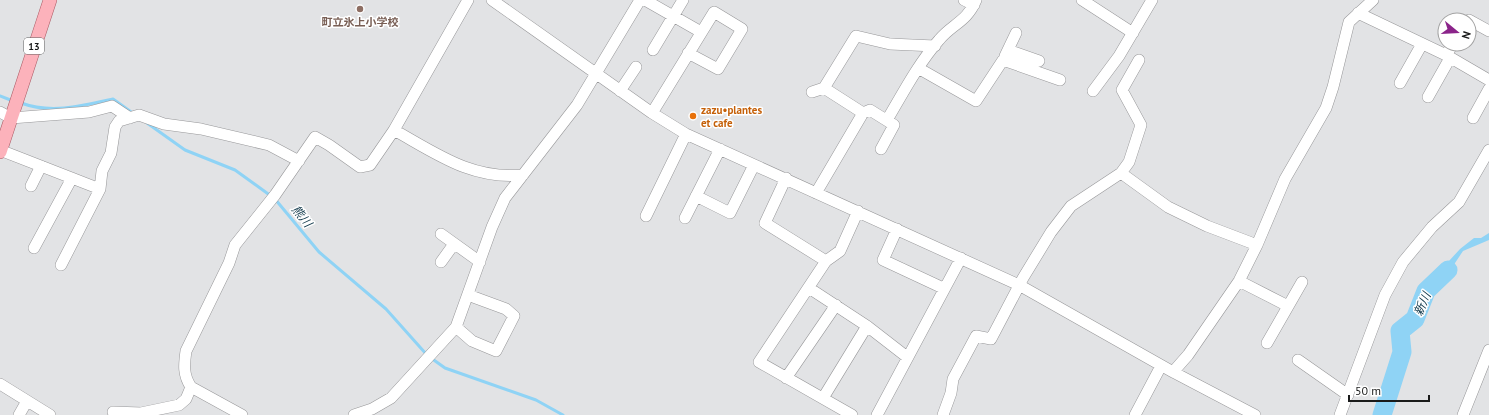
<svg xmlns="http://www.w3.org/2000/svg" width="1489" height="415" viewBox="0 0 1489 415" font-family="'PT Sans','Noto Sans JP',sans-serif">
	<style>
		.water { fill: #8fd3f5 }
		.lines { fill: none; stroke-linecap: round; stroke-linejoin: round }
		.stream { stroke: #8fd3f5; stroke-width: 3 }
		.river { stroke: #8fd3f5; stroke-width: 19 }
		.minor-casing { stroke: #979799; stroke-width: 12 }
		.major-casing { stroke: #ab5b65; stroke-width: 14 }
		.minor { stroke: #fff; stroke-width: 11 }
		.major { stroke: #fcb2bb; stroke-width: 13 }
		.education-dot { fill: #8d6e63; stroke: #fff; stroke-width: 1.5 }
		.food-dot { fill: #e8710a; stroke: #fff; stroke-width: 1.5 }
		.labels { text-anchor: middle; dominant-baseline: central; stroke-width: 3; stroke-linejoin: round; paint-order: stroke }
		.shield { fill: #fff; stroke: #5e5f5f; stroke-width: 1 }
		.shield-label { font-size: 10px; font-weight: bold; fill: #191a1a }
		.education-label { font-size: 11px; font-weight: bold; fill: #785e54; stroke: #fff }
		.food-label { font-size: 11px; font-weight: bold; fill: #c56008; stroke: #fff; text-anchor: start }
		.water-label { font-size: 12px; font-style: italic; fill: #11394b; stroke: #fff }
	</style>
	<rect width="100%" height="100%" fill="#e2e3e5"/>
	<!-- water -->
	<path class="water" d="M1489,233V240L1463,251L1447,275L1429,290L1428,286L1445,270L1449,261L1460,249L1474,238H1481Z"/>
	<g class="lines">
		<!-- stream -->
		<path class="stream" d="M0,96L13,101
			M21,103C51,114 82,106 113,99L134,114
			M147,123L185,150L235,170L271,196
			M275,199L319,252L386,309L427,355
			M431,358L445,368L536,400L563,415"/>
		<!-- river -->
		<path class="river" d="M1382,415L1402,352L1400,331L1415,319L1426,291L1448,270"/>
		<defs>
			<path id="minor" d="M492,0L652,113L686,134L1019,285L1173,372L1255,415
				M645,0L701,32
				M964,0L974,5
				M1082,0L1133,33
				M1358,13L1446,55L1489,80
				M1469,20L1489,31
				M653,50L683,0
				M1008,50L1039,61
				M1446,55L1453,44
				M1005,56L1016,33
				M918,68L976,101L1003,60L1060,80
				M1400,83L1422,44
				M824,88L856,36L890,44L935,46
				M620,91L636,67
				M1093,91L1119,56L1152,0
				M812,92L824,88L863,113L870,110L894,125L881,149
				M1428,97L1450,58
				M0,112L11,118L89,112L112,106L130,118
				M652,113C672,80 693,46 714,12L742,29L718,69L688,53
				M1473,118L1489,89
				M887,120C903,93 918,64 939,40C952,24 967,22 976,0
				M394,130C437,154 472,180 523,175
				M0,150L100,189
				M1121,173L1168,207L1207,226L1257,245
				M786,178L765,223L826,261
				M31,186L41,166
				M816,193L863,113
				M696,196L730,213L754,165
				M646,216L686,134
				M685,218L720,149
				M897,229L883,260L943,288
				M441,234L480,262
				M34,248L72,178
				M441,262L454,244
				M61,265L100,189L102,171L111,153L115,127L119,121L139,115L164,124L201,129L269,145L299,161
				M1239,281L1288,306
				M809,288L867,326L907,357
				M456,327L472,341L496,351L514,316L506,309L468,295
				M1267,343L1302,282
				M1298,360L1348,395
				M1173,372L1188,355L1239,281L1257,245L1285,179L1326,108L1333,87L1349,22L1373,0
				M786,378L836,305
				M0,384L50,415
				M823,398L867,326
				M113,412L141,413L179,405L186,399L191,387
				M19,415L27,401
				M242,415L191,387C183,375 184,365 186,351L229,263L235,245L275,195L315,137L329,145L360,167L370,165L394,130L468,0
				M354,415L372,409L391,398L456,327L492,227L505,198L577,105L640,0
				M852,415L759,362L826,261L840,251L858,211
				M877,415L961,258
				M943,415L951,393L953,379L976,336L991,339L1023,278L1051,232L1071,206L1121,173L1129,162L1141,125L1122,90L1139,60
				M1135,415L1161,366
				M1340,415L1385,295L1403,262L1432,227L1459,202L1489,150
				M1463,415L1489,350"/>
			<path id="major" d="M0,152L50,0"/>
		</defs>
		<!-- minor casing -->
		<use href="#minor" class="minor-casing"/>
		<!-- major casing -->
		<use href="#major" class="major-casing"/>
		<!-- minor -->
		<use href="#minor" class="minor"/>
		<!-- major -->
		<use href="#major" class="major"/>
	</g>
	<!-- markers -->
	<circle class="education-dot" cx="360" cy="9" r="4"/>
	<circle class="food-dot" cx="693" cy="116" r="4"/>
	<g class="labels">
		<!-- shield labels -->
		<rect class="shield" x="24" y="38" width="20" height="16" rx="3"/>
		<g class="shield-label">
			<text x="34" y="46">13</text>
		</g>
		<!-- education labels -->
		<g class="education-label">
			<text x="360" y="22">町立氷上小学校</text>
		</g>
		<!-- food labels -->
		<g class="food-label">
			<text x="701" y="110">zazu•plantes<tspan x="701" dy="13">et cafe</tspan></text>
		</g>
		<!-- water labels -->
		<g class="water-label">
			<text transform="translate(302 216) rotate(51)">熊川</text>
			<text transform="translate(1422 304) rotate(-66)">新川</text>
		</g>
	</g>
	<!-- north arrow -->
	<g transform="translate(1457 32) rotate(108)"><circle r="19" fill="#ffffff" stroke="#a3a3a3"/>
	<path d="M0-3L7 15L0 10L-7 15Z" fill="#8b248a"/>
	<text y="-6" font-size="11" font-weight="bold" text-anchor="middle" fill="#191a1a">N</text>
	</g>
	<!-- scale -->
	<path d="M1349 395v6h80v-6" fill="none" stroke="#191a1a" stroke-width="2"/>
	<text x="1355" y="395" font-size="12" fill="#191a1a" stroke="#ffffff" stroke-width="3" paint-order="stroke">50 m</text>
</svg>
